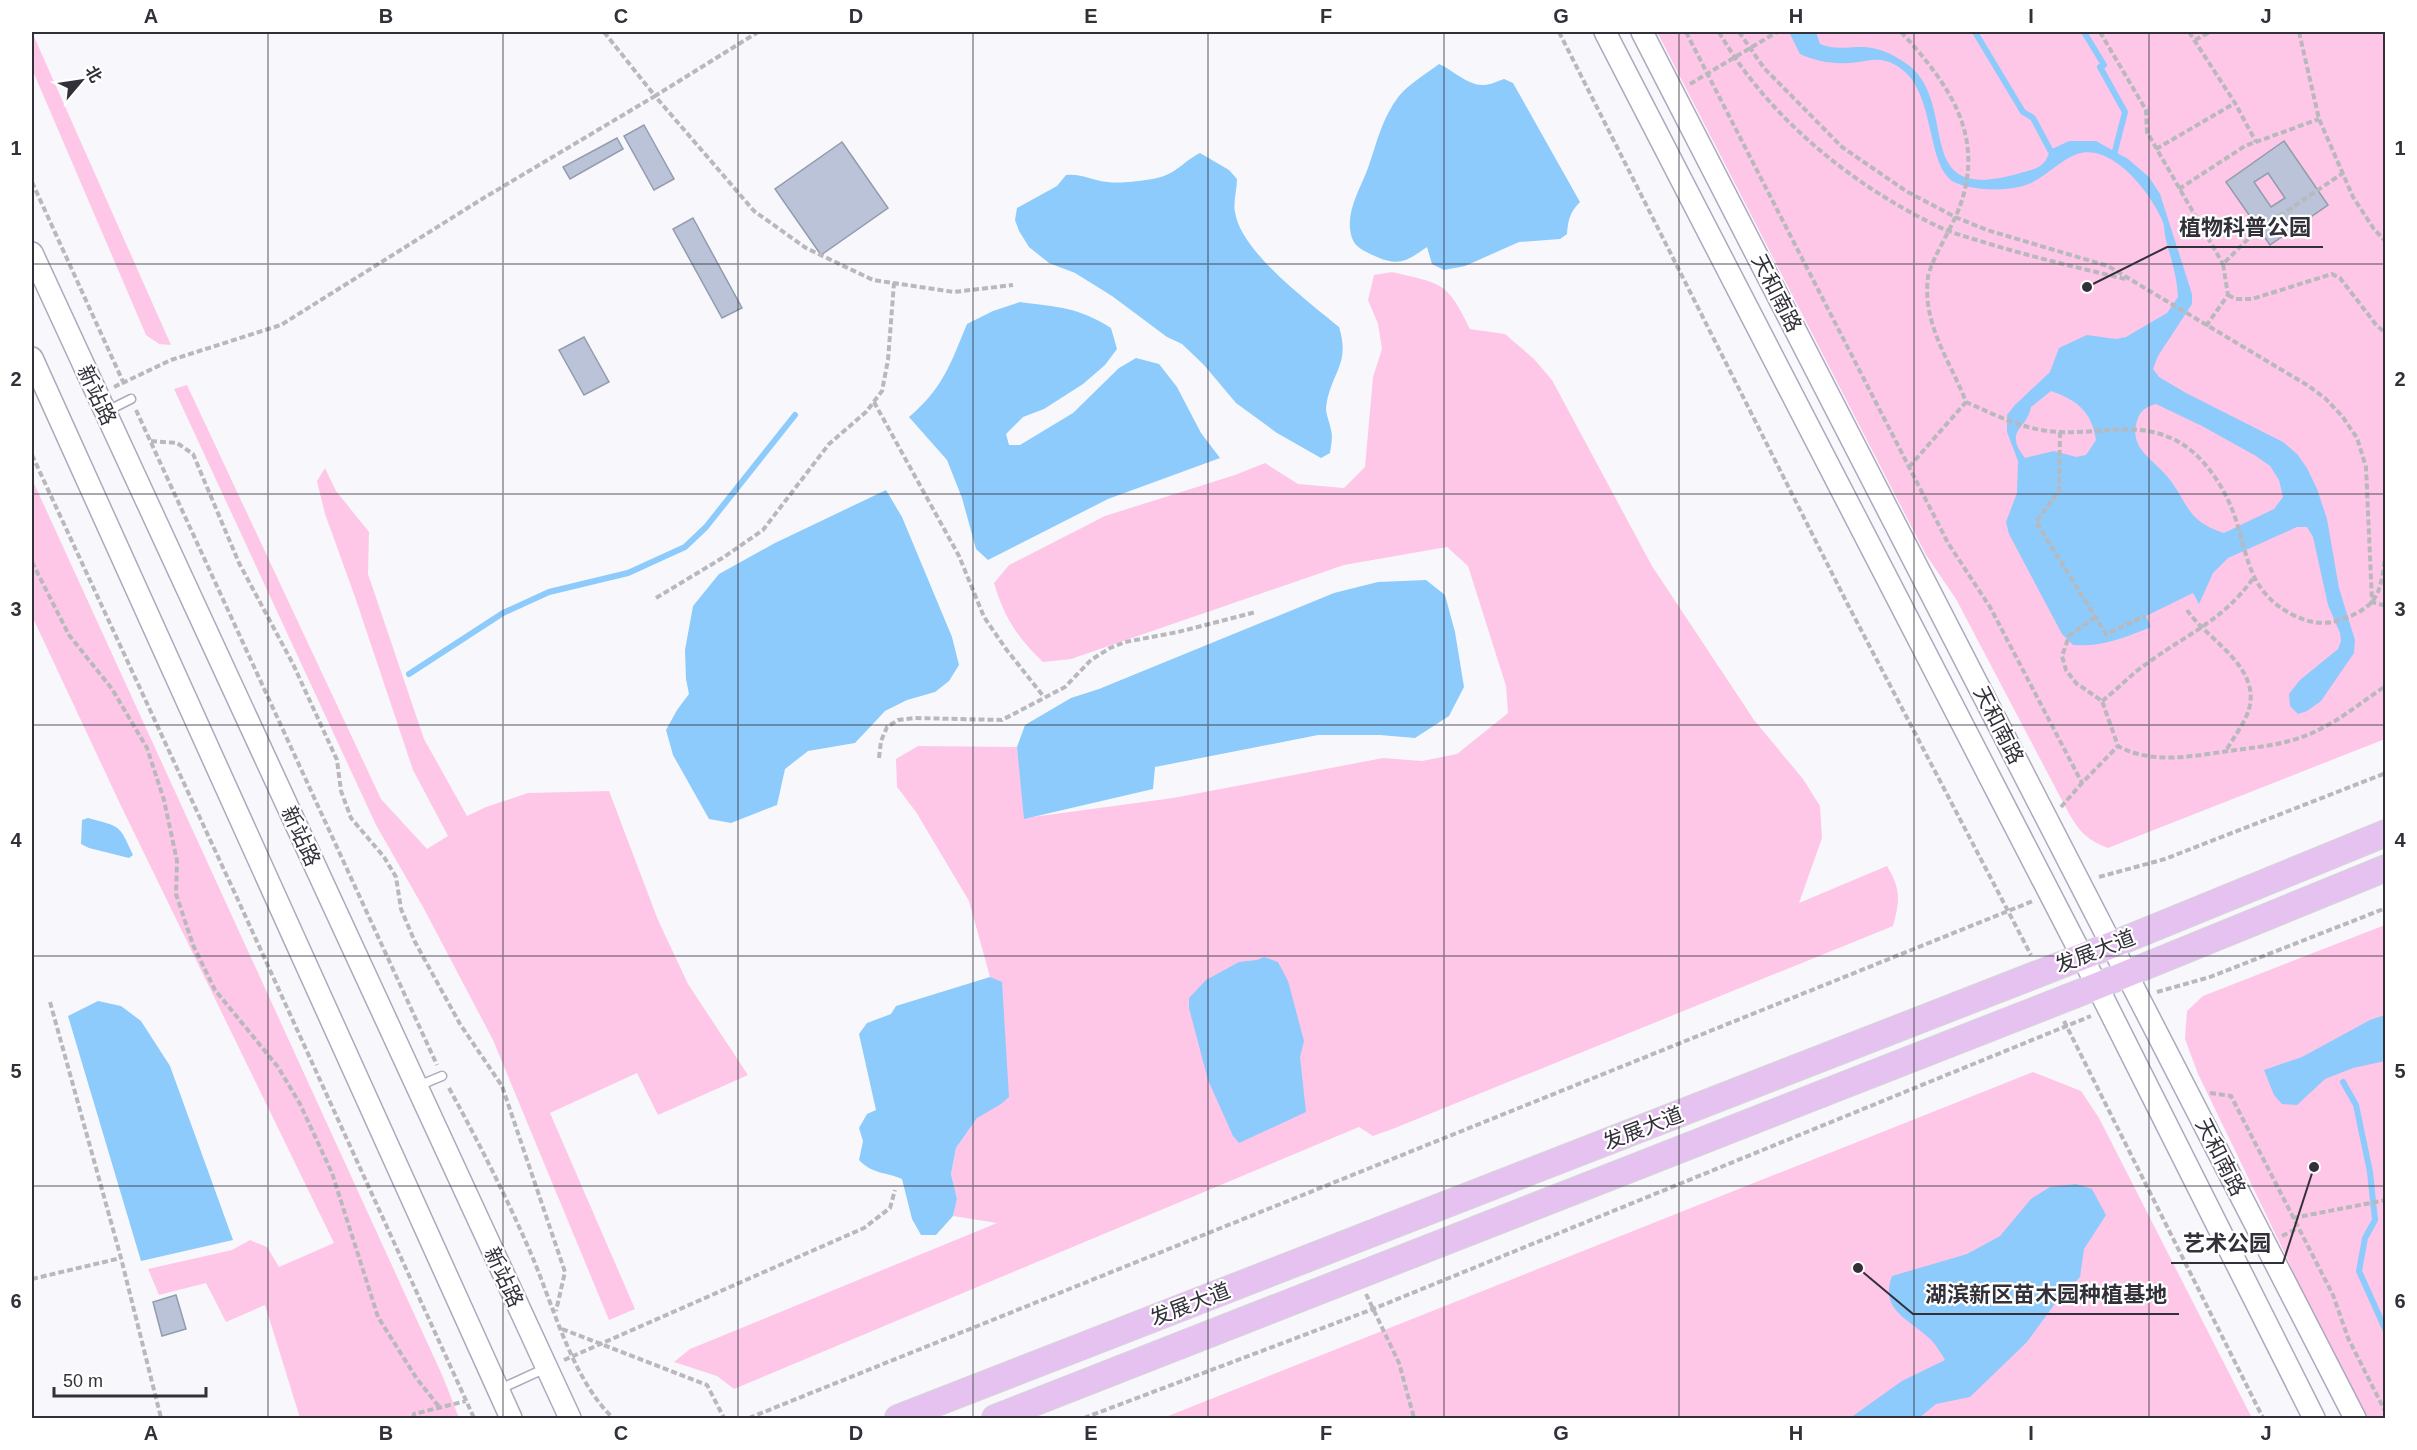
<svg xmlns="http://www.w3.org/2000/svg" width="2417" height="1450" viewBox="0 0 2417 1450" font-family="Helvetica,'Noto Sans SC',sans-serif">
	<style>
		.green { fill: #fec7e7 }
		.water { fill: #8ccbfb; fill-rule: evenodd }
		.lines { fill: none; stroke-linecap: round; stroke-linejoin: round }
		.stream { stroke: #8ccbfb; stroke-width: 6 }
		.building { fill: #bac3d7; stroke: #939bae; stroke-width: 1.5; fill-rule: evenodd }
		.service-casing { stroke: #aca9be; stroke-width: 11 }
		.tertiary-casing { stroke: #aca9be; stroke-width: 24 }
		.primary-casing { stroke: #d6d6d8; stroke-width: 28 }
		.path { stroke: #b8b8bd; stroke-width: 4; stroke-dasharray: 6 3; stroke-linecap: butt }
		.service { stroke: #fff; stroke-width: 8 }
		.tertiary { stroke: #fff; stroke-width: 21 }
		.primary { stroke: #e5c2ef; stroke-width: 26 }
		.grid { fill: none; stroke: #32313a; stroke-width: 1.5; stroke-opacity: 0.55 }
		.labels { text-anchor: middle; dominant-baseline: central; stroke-width: 4.5; stroke-linejoin: round; paint-order: stroke }
		.street-label { font-size: 21px; fill: #32313a; stroke: #fff }
		.leader { fill: none; stroke: #32313a; stroke-width: 2 }
		.callout-dot { fill: #32313a; stroke: #fff; stroke-width: 2 }
		.callout-label { font-size: 22px; text-anchor: middle; font-weight: bold; fill: #32313a; stroke: #fff; stroke-width: 4.5; stroke-linejoin: round; paint-order: stroke }
		.neatline { fill: none; stroke: #32313a; stroke-width: 2 }
		.grid-label { font-size: 20px; text-anchor: middle; font-weight: bold; fill: #32313a }
	</style>
	<rect width="100%" height="100%" fill="#f8f8fc"/>
	<!-- green -->
	<path class="green" d="M32,32L171,345L159,344L146,335L32,69Z
		M1657,32H2385V739L2108,848C2085,839 2079,831 2067,810L1956,599L1926,555Z
		M1392,272C1442,284 1447,281 1470,329L1505,334L1534,359L1552,380L1652,566L1754,720L1803,779L1820,806L1822,838L1799,903L1887,866C1901,889 1900,901 1893,926L1395,1128L1373,1136L1359,1127L734,1389L717,1376L674,1362L690,1349L997,1223L953,1216L957,1199L951,1174L956,1148L977,1118L1002,983L990,977L969,901L916,812L897,787L896,759L918,746L1017,747L1025,818L1173,798L1383,758L1422,761L1457,754L1508,713L1506,686L1468,566L1447,547L1344,565L1071,659L1043,662C1017,637 1004,617 994,583L1009,565L1105,516L1235,475L1265,463L1298,484L1344,488L1365,467L1373,377L1382,349L1378,324L1368,300L1374,275Z
		M187,385L381,799L427,849L448,836L413,770L354,594L325,514L317,481L325,468L336,491L369,532L368,574L424,739L467,816L486,807L528,793L609,791L658,920L688,984L748,1075L658,1115L637,1073L550,1113L635,1309L609,1320L493,1040L423,907L376,825L174,389Z
		M32,479L443,1377L459,1418H300L265,1305L226,1322L206,1283L159,1295L148,1269L232,1250L250,1240L267,1247L279,1267L334,1243L122,808L32,616Z
		M2385,925V1418H2362L2313,1319L2288,1260L2198,1074L2189,1050L2185,1039L2187,1011L2203,996Z
		M2033,1072L2081,1091L2099,1118L2252,1418H1163Z"/>
	<!-- water -->
	<path class="water" d="M1789,32H1816L1820,44C1834,50 1846,47 1861,47C1878,47 1893,54 1907,64C1962,104 1907,207 2020,173C2037,169 2045,167 2050,150L2069,141H2096L2128,159L2149,177L2160,194L2192,294V304L2158,356L2153,369L2159,377L2186,393L2283,442L2297,454L2307,468L2317,489L2327,519L2339,588L2355,640L2354,653L2321,701L2307,711L2298,714L2290,706L2289,694L2300,680L2338,649L2341,641L2340,633L2328,605L2313,537L2307,527H2297L2228,558L2213,573L2199,604L2193,593L2146,616L2151,627C2123,638 2104,647 2073,645L2062,634L2009,534L2006,522L2017,493L2018,461L2007,432V415L2014,406L2050,372L2059,348L2087,335L2116,339L2126,337L2167,313L2178,297C2177,275 2171,260 2166,240C2164,234 2165,228 2163,222C2152,194 2112,142 2077,154C2061,160 2047,175 2031,183C2012,192 1975,191 1956,183C1925,169 1937,93 1900,68C1880,54 1870,62 1848,63C1832,64 1815,61 1800,54ZM2051,391C2077,400 2092,412 2096,440L2086,455L2076,457L2054,451L2025,458C2003,430 2027,430 2031,407ZM2156,404L2202,426L2256,456L2270,466L2279,480L2283,497L2274,509L2224,533C2184,520 2189,502 2166,475C2151,458 2129,448 2137,421C2140,411 2145,407 2156,404Z
		M1439,64C1453,70 1468,86 1484,85C1490,85 1498,81 1504,79L1513,83L1580,202C1570,212 1568,220 1567,234L1560,239L1519,242L1465,266L1444,270L1432,264L1427,247C1408,260 1400,267 1377,257C1368,253 1355,248 1352,238C1344,213 1360,190 1368,168C1377,142 1382,118 1399,96C1409,84 1426,74 1439,64Z
		M1200,153L1229,170L1237,179C1237,190 1233,202 1235,212C1241,252 1308,301 1339,327C1351,365 1330,373 1326,408C1326,415 1330,423 1331,430C1333,437 1331,446 1330,453L1321,458L1277,433L1236,403L1204,365L1182,344L1167,337L1112,296L1075,273L1049,263L1029,247L1019,231L1015,220L1017,208L1057,186L1066,175C1081,173 1093,181 1108,182C1119,184 1154,180 1164,176C1178,171 1187,159 1200,153Z
		M1020,302C1057,307 1078,307 1111,328L1117,349L1105,365L1083,384L1044,409L1023,417L1006,434L1009,445H1020L1073,413L1119,368L1136,358L1159,364L1177,387L1201,433L1220,458L1108,499L988,560L976,549L962,498L947,460L909,417C943,388 950,365 967,324L993,311Z
		M886,490L902,517L952,637L959,665L949,681L935,692L907,700L885,711L855,743L808,751L785,769L777,805L731,823L709,819L673,755L666,730L677,710L689,694L686,679L685,650L693,606L719,574L775,543Z
		M1426,580L1445,595L1455,632L1464,687L1449,716L1415,738L1380,735H1318L1155,767L1153,789L1024,819L1017,747L1025,725L1071,698L1099,689L1334,593L1378,582Z
		M88,818C121,827 119,824 133,855L129,858L89,848L81,844L82,820Z
		M1264,957L1278,962L1288,981L1304,1041L1300,1057L1306,1112L1239,1143L1233,1136L1208,1080L1189,1008V998L1206,980L1239,962L1257,960Z
		M990,977L1002,982L1009,1097L1001,1104L977,1118L956,1148L951,1174L957,1199L953,1216L936,1235H921L912,1219L902,1179C886,1172 872,1174 859,1160L863,1141L859,1128L867,1114L876,1110L859,1034L867,1023L891,1014L896,1006Z
		M98,1001L121,1006L141,1021L170,1066L233,1240L141,1261L68,1016Z
		M2385,1015V1061L2353,1068L2325,1079L2297,1105L2282,1104L2274,1095L2264,1070L2302,1057L2370,1020Z
		M2076,1184L2092,1189L2106,1215L2084,1249L2080,1277L2054,1305L2027,1342L1970,1397L1936,1404L1919,1418H1850L1902,1381L1945,1360C1941,1353 1936,1345 1931,1340C1910,1319 1879,1311 1892,1276L1967,1254L2000,1236L2031,1199L2050,1187Z"/>
	<g class="lines">
		<!-- stream -->
		<path class="stream" d="M1975,32L2023,112L2033,118L2050,150
			M2084,32L2104,65L2100,67L2125,112L2115,151
			M409,674L503,613L549,592L628,573L685,547L706,527L795,415
			M2343,1082L2356,1105L2370,1172L2375,1220L2365,1238L2359,1271L2386,1331"/>
	</g>
	<!-- building -->
	<path class="building" d="M644,125L674,179L654,190L624,136Z
		M617,138L623,149L570,179L563,167Z
		M2284,141L2328,205L2270,245L2226,182ZM2268,173L2285,198L2271,207L2254,182Z
		M842,142L888,208L821,255L775,189Z
		M693,218L742,308L722,318L673,229Z
		M584,337L609,382L584,395L559,350Z
		M176,1295L186,1329L162,1336L153,1302Z"/>
	<g class="lines">
		<defs>
			<path id="service" d="M105,412L131,399
				M418,1086L442,1076
				M498,1390L546,1368"/>
			<path id="tertiary" d="M1605,32L2082,956L2314,1418
				M1642,32L2355,1418
				M32,253L570,1418
				M32,358L511,1418"/>
			<path id="primary" d="M898,1418L2112,945L2386,833
				M995,1418L2097,986L2386,868"/>
		</defs>
		<!-- service casing -->
		<use href="#service" class="service-casing"/>
		<!-- tertiary casing -->
		<use href="#tertiary" class="tertiary-casing"/>
		<!-- primary casing -->
		<use href="#primary" class="primary-casing"/>
		<!-- path -->
		<path class="path" d="M604,32L655,96L758,32
			M1559,32L1847,603L2031,955
			M1686,32L1948,543L1990,607L2082,783
			M1719,32C1767,116 1850,184 1937,226C1954,234 1974,239 1993,245C2036,258 2080,268 2125,279
			M1739,32L1764,68L1842,147L1906,191L1955,217L1987,230L2108,266L2307,385L2325,398L2342,416L2357,438L2366,467L2372,602L2386,606
			M1901,32C1947,82 1986,134 1960,206C1953,226 1931,260 1928,277C1922,325 1950,360 1966,402C1998,416 2025,431 2061,432C2100,434 2135,421 2173,439C2197,450 2216,475 2227,498C2250,544 2240,586 2291,614C2309,623 2324,626 2343,619C2382,605 2380,589 2386,552
			M2100,32L2146,110L2147,132L2223,264
			M2189,32L2235,103L2256,142
			M2299,32L2319,119L2353,197L2374,229L2386,242
			M2385,32H2386
			M2195,40L2210,32
			M1690,84L1777,32
			M2156,149L2235,103
			M32,182L125,386
			M2179,189L2245,146L2319,119
			M2228,295L2236,299H2252L2332,274L2340,278L2377,326L2386,333
			M2206,326L2228,295L2223,264L2253,234L2343,173
			M114,387L171,360L281,325L482,199L655,96L754,211L806,248L873,280L954,292L1013,285
			M874,402L959,556L984,617L1006,649L1044,697
			M136,410L437,1065
			M2060,432L2059,491L2036,522L2106,634L2145,616
			M151,441L177,443L193,454L239,563L293,664L337,760L341,791L351,818L384,857L396,877L401,909L415,942L460,1024L502,1086L565,1272L556,1311
			M32,455L238,900L474,1418
			M1909,467L1966,402
			M32,562L69,635L112,689L147,748L164,800L177,861L176,894L193,945L215,990L278,1067L300,1104L332,1173L378,1317L417,1379L440,1408
			M656,598L724,557L763,530L829,444L866,412L882,391L888,360L894,283
			M2187,610C2206,639 2261,666 2249,709C2245,723 2233,738 2226,751
			M2095,617L2069,636L2062,656L2066,670L2076,683L2102,701L2118,746C2154,766 2197,755 2236,750C2267,746 2296,743 2324,727C2346,716 2365,699 2386,686
			M2102,701C2118,689 2132,673 2149,662C2189,633 2225,619 2254,577
			M879,758L881,741L887,727L898,720L914,718L1002,720L1065,687L1091,660L1110,648L1125,642L1178,632L1256,612
			M2061,807L2082,783L2118,746
			M2099,877L2165,859L2386,773
			M2157,992L2210,977L2386,908
			M50,1002L121,1258L161,1418
			M2064,1021L2263,1418
			M449,1088C479,1143 507,1198 532,1256C554,1308 573,1380 613,1418
			M2210,1093L2231,1096L2333,1295L2348,1338L2386,1413
			M2293,1218L2386,1200
			M2282,1236L2298,1228
			M32,1279L121,1258
			M1366,1294L1399,1363L1414,1418
			M562,1329L707,1385L724,1418
			M564,1360L864,1228L890,1208L895,1190
			M413,1418L414,1414L466,1401
			M749,1418L2033,901
			M1084,1418L1373,1309L2091,1016"/>
		<!-- service -->
		<use href="#service" class="service"/>
		<!-- tertiary -->
		<use href="#tertiary" class="tertiary"/>
		<!-- primary -->
		<use href="#primary" class="primary"/>
	</g>
	<!-- grid -->
	<path class="grid" d="M268,32V1418M503,32V1418M738,32V1418M973,32V1418M1208,32V1418M1444,32V1418M1679,32V1418M1914,32V1418M2149,32V1418M32,264H2386M32,494H2386M32,725H2386M32,956H2386M32,1186H2386"/>
	<g class="labels">
		<!-- street labels -->
		<g class="street-label">
			<text transform="translate(1777 293) rotate(63)">天和南路</text>
			<text transform="translate(97 395) rotate(65)">新站路</text>
			<text transform="translate(1999 725) rotate(63)">天和南路</text>
			<text transform="translate(301 836) rotate(65)">新站路</text>
			<text transform="translate(2095 951) rotate(-21)">发展大道</text>
			<text transform="translate(1643 1128) rotate(-21)">发展大道</text>
			<text transform="translate(2221 1157) rotate(63)">天和南路</text>
			<text transform="translate(504 1277) rotate(65)">新站路</text>
			<text transform="translate(1190 1304) rotate(-21)">发展大道</text>
		</g>
	</g>
	<!-- callouts -->
	<path class="leader" d="M2087 287L2167 247H2323M2314 1167L2283 1263H2171M1858 1268L1913 1314H2179"/>
	<g class="callout-dot">
		<circle cx="2087" cy="287" r="6"/>
		<circle cx="2314" cy="1167" r="6"/>
		<circle cx="1858" cy="1268" r="6"/>
	</g>
	<g class="callout-label">
		<text x="2245" y="235">植物科普公园</text>
		<text x="2227" y="1251">艺术公园</text>
		<text x="2046" y="1302">湖滨新区苗木园种植基地</text>
	</g>
	<!-- border -->
	<rect width="2417" height="1450" fill="none" stroke="#ffffff" stroke-width="66"/>
	<!-- north arrow -->
	<g transform="translate(81 81) rotate(61)" stroke="#ffffff" stroke-width="4.5" paint-order="stroke">
	<path d="M0-4.5L10 22L0 15L-10 22Z" fill="#32313a"/>
	<text y="-9" font-size="16" font-weight="bold" text-anchor="middle" fill="#32313a">北</text>
	</g>
	<!-- scale -->
	<path d="M54 1387v9h152v-9" fill="none" stroke="#32313a" stroke-width="3"/>
	<text x="63" y="1387" font-size="18" fill="#32313a" stroke="#ffffff" stroke-width="4.5" paint-order="stroke">50 m</text>
	<rect x="33" y="33" width="2351" height="1384" class="neatline"/>
	<g class="grid-label">
		<text x="151" y="23">A</text>
		<text x="386" y="23">B</text>
		<text x="621" y="23">C</text>
		<text x="856" y="23">D</text>
		<text x="1091" y="23">E</text>
		<text x="1326" y="23">F</text>
		<text x="1561" y="23">G</text>
		<text x="1796" y="23">H</text>
		<text x="2031" y="23">I</text>
		<text x="2266" y="23">J</text>
		<text x="16" y="155">1</text>
		<text x="2400" y="155">1</text>
		<text x="16" y="386">2</text>
		<text x="2400" y="386">2</text>
		<text x="16" y="616">3</text>
		<text x="2400" y="616">3</text>
		<text x="16" y="847">4</text>
		<text x="2400" y="847">4</text>
		<text x="16" y="1078">5</text>
		<text x="2400" y="1078">5</text>
		<text x="16" y="1308">6</text>
		<text x="2400" y="1308">6</text>
		<text x="151" y="1440">A</text>
		<text x="386" y="1440">B</text>
		<text x="621" y="1440">C</text>
		<text x="856" y="1440">D</text>
		<text x="1091" y="1440">E</text>
		<text x="1326" y="1440">F</text>
		<text x="1561" y="1440">G</text>
		<text x="1796" y="1440">H</text>
		<text x="2031" y="1440">I</text>
		<text x="2266" y="1440">J</text>
	</g>
</svg>
